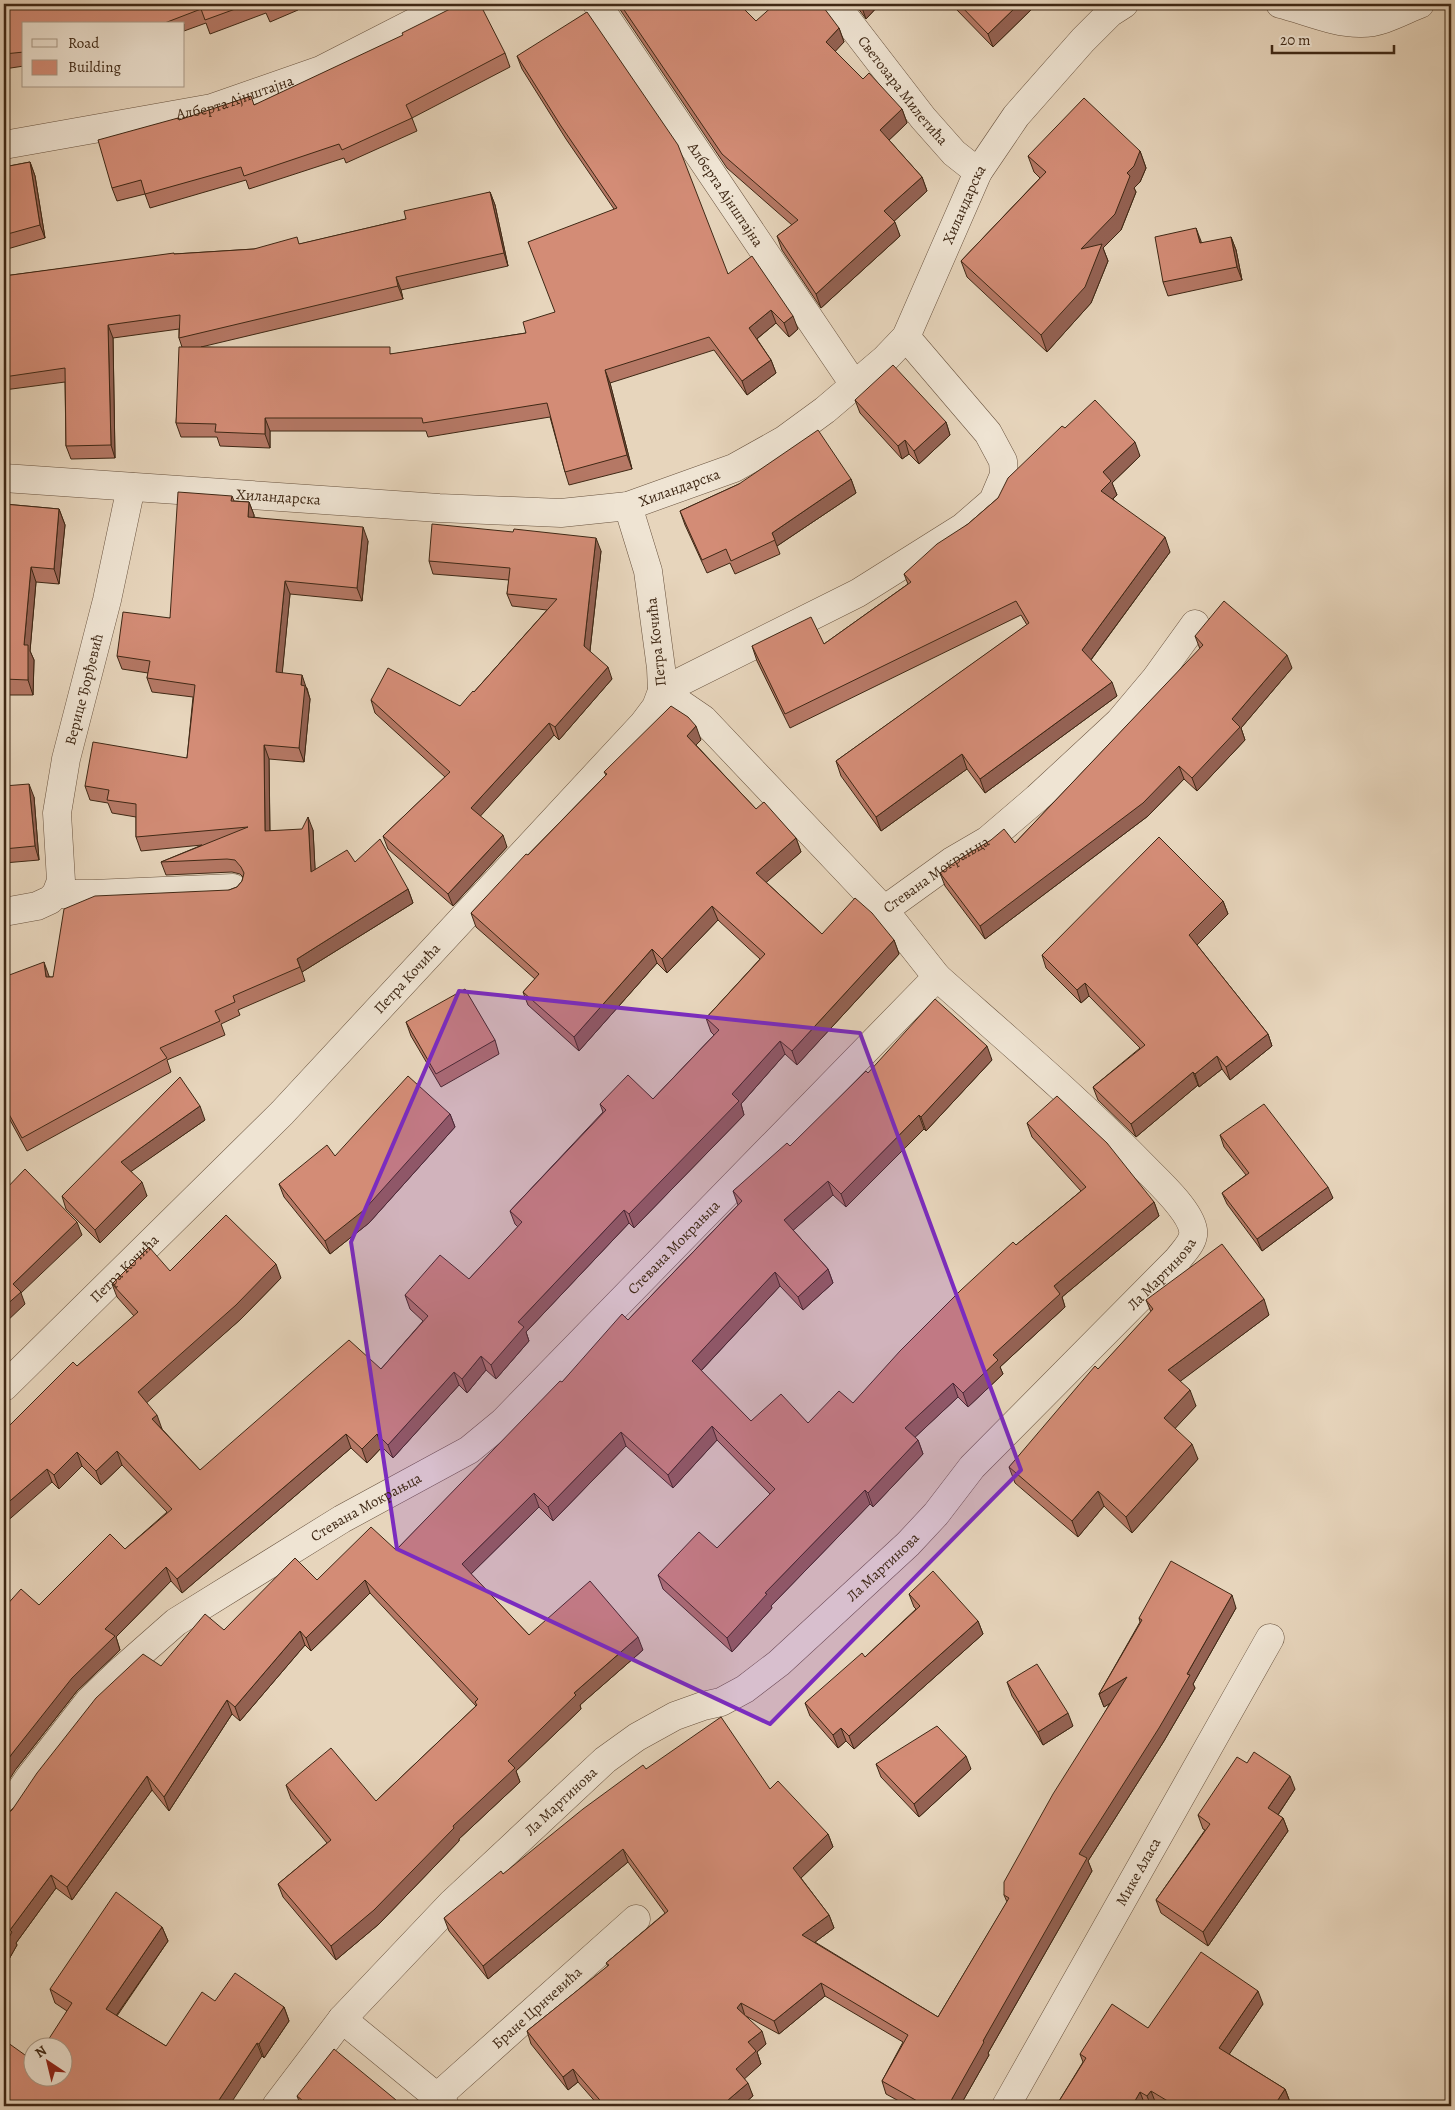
<svg xmlns="http://www.w3.org/2000/svg" width="1455" height="2110" viewBox="0 0 1455 2110" font-family="Alegreya,serif">
	<style>
		.lines { fill: none; stroke-linecap: round; stroke-linejoin: round }
		.minor-casing { stroke: #69533f; stroke-width: 29 }
		.minor { stroke: #efe4d3; stroke-width: 28 }
		.wall { fill: #b57865; stroke: #3f2815 }
		.shaded-wall { fill: #946253; stroke: #3f2815 }
		.building { fill: #d38c76; stroke: #3f2815 }
		.marked { fill: #7b2cbf; fill-opacity: 0.2; stroke: #7b2cbf; stroke-width: 4; stroke-linejoin: round }
		.labels { text-anchor: middle; dominant-baseline: central; stroke-width: 4; stroke-linejoin: round; paint-order: stroke }
		.street-label { font-size: 15px; fill: #3f2815; stroke: #efe4d3 }
	</style>
	<rect width="100%" height="100%" fill="#e7d5bc"/>
	<filter id="stains"><feTurbulence type="fractalNoise" baseFrequency=".004" numOctaves="4"/><feColorMatrix values="0 0 0 0 .2 0 0 0 0 .09 0 0 0 0 .02 0 0 0 .5 -.17"/></filter>
	<radialGradient id="worn" r=".72"><stop offset=".6" stop-color="#630" stop-opacity="0"/><stop offset="1" stop-color="#630" stop-opacity=".3"/></radialGradient>
	<g class="lines">
		<defs>
			<g id="minor">
				<path id="s1" d="M597,4L855,386"/>
				<path id="s2" d="M835,4L923,118L954,153L978,172"/>
				<path d="M1280,4C1305,10 1335,24 1362,23C1382,23 1402,11 1420,4"/>
				<path id="s3" d="M4,145L212,108L321,70L450,4"/>
				<path id="s4" d="M4,478L439,508L561,513L628,506L734,468L784,440L825,410L885,359L906,337L978,172L1016,116L1083,40L1110,13L1124,4"/>
				<path d="M56,894H93L233,888"/>
				<path d="M884,910L703,719L662,691L858,593L963,527L993,501L1004,475L1003,461L988,433L906,337"/>
				<path id="s5" d="M4,912L37,906L50,900L56,894L61,881L57,813L66,759L107,600L131,487"/>
				<path id="s6" d="M4,1387L282,1113L644,723L656,707L662,691L661,668L648,571L628,506"/>
				<path id="s7" d="M4,1815L29,1778L89,1701L117,1674L176,1622L342,1519L469,1450L503,1422L937,977L884,910L952,861L988,840L1037,798L1119,722L1156,678L1195,624"/>
				<path d="M342,2019L437,2097L445,2106"/>
				<path id="s8" d="M437,2097L636,1919"/>
				<path id="s9" d="M276,2106L342,2019L452,1903L605,1760L637,1737L675,1716L703,1706L721,1702L745,1689L779,1663L908,1544L936,1514L972,1467L1178,1259C1184,1251 1195,1241 1193,1230C1190,1211 1161,1184 1147,1170C1081,1102 1008,1040 937,977"/>
				<path id="s10" d="M1006,2106L1270,1638"/>
			</g>
		</defs>
		<!-- minor casing -->
		<use href="#minor" class="minor-casing"/>
		<!-- minor -->
		<use href="#minor" class="minor"/>
	</g>
	<!-- wall -->
	<path class="wall" d="M4,4H296L298,10L270,22L266,13L210,34L206,23L184,31V24H24V66L4,69Z
		M617,4H739L756,21L839,28L844,42L835,51L863,79L902,109L907,123L889,140L922,177L927,191L894,221L900,236L821,308L782,250L777,236L792,225L727,168L619,8Z
		M855,4H880L866,19Z
		M953,4H1037L993,47L955,8Z
		M505,53L510,67L412,118L417,131L346,163L344,158L249,189L246,180L150,208L145,194L117,201L112,188L179,120Z
		M517,56L728,274L798,329L789,337L776,323L757,339L771,360L776,373L747,395L714,350L610,383L632,469L569,485L565,472L550,417L428,437L426,431H270V448L220,446L217,437H181L176,423L182,347L179,338V329L113,338L115,458L71,459L66,446L65,382L4,390V276L175,254L254,249L300,244L406,219L490,192L495,205L508,266L401,290L403,299L201,347L393,354L526,333L555,313L614,209L566,139L522,69Z
		M1140,151L1146,168L1140,182L1134,188L1136,192L1121,230L1103,248L1108,261L1091,303L1047,352L967,277L961,261L1040,178L1034,172L1028,156Z
		M30,162L35,176L45,238L4,250V167Z
		M1231,237L1236,250L1242,280L1168,296L1163,282Z
		M855,400L946,422L950,435L919,464L909,454L902,459L860,413Z
		M1065,428L1140,456L1112,483L1117,495L1113,499L1170,552L1091,660L1117,696L985,793L967,769L881,831L841,776L836,761L1027,625L1021,615L790,728L757,661L752,646L824,644L908,584L904,574L968,524L998,498Z
		M851,479L856,493L777,546L780,554L735,574L730,563L707,573L685,525L680,511L739,484Z
		M232,496L234,501L249,502L254,515V517L368,541L362,601L290,594L282,673L307,688L310,699L304,762L269,759L270,831L313,830L315,870L355,862L408,889L413,903L302,972L305,981L238,1010L240,1015L221,1024L225,1035L167,1060L171,1072L27,1151L4,1109V977L49,976V977H53L229,890L237,887L242,881L243,877L240,874L232,872L166,875L161,862L202,845L141,851L136,837V817L112,813L108,803L90,800L85,786L187,758L193,697L152,692L147,678L148,673L122,669L117,656L170,618Z
		M4,504L59,509L65,525L59,584L36,582L30,651L34,660L33,695H9V713H4Z
		M601,551L590,651L612,679L559,740L554,735L480,816L507,847L453,906L388,849L383,836L445,777L375,713L371,700L460,706L474,692L547,610L512,606L507,594L509,580L433,574L429,561Z
		M1195,636L1292,668L1241,728L1245,740L1197,791L1184,779L1148,816L985,939L945,886L940,873L1015,843L1200,649Z
		M701,740L696,745L756,809L796,838L801,852L766,882L822,934L894,940L899,954L797,1065L785,1054L741,1104L744,1115L634,1228L629,1223L526,1332L529,1341L496,1379L486,1370L467,1393L459,1385L393,1458L382,1447L367,1463L351,1448L182,1593L171,1581L116,1637L120,1650L77,1691L16,1769L39,1605L125,1549L167,1512L122,1465L101,1485L82,1466L59,1489L52,1482L7,1428L134,1316L117,1297L112,1284L170,1271L281,1278L241,1319L146,1402L162,1429L200,1470L381,1369L423,1321L410,1309L405,1295L469,1279L518,1227L515,1224L510,1211L603,1112L600,1104L653,1099L714,1035L711,1032L706,1018L760,959L718,920L667,973L657,963L579,1051L528,1005L523,992L535,979L476,927L471,913L606,775L604,772Z
		M4,786L34,797L39,860L4,863Z
		M1223,901L1228,914L1197,945L1268,1034L1272,1046L1230,1080L1222,1069L1199,1087L1198,1085L1136,1137L1098,1100L1093,1087L1140,1048L1089,996L1081,1003L1046,968L1042,955Z
		M406,1022L495,1040L499,1054L441,1087L411,1036Z
		M992,1060L926,1131L924,1129L846,1207L833,1195L793,1230L828,1269L833,1283L803,1310L780,1286L701,1371L751,1421L808,1423L853,1403L1016,1245L1081,1191L1032,1137L1027,1123L1154,1202L1159,1216L1062,1297L1065,1307L1000,1367L1003,1374L968,1407L958,1397L915,1437L918,1440L923,1454L873,1507L870,1504L771,1606L772,1608L732,1652L663,1589L658,1575L717,1548L770,1494L717,1440L673,1488L626,1446L553,1521L539,1507L471,1574L529,1635L643,1650L580,1705L581,1709L516,1771L520,1782L459,1839V1841L379,1924L336,1960L283,1897L278,1884L327,1843L291,1799L286,1785L376,1801L476,1706L370,1593L311,1651L305,1645L240,1721L232,1714L169,1811L152,1790L72,1900L56,1888L16,1943L17,1945L4,1968L6,1815L161,1666L224,1630L317,1580L396,1550L562,1382L628,1320L738,1205L733,1191L790,1146L868,1073Z
		M450,1114L455,1127L369,1223L330,1254L284,1197L279,1184L335,1156Z
		M205,1120L131,1171L147,1196L100,1243L66,1209L62,1196Z
		M1220,1135L1333,1198L1262,1251L1227,1204L1222,1193L1246,1175L1224,1147Z
		M1146,1300L1269,1315L1180,1381L1196,1406L1175,1428L1198,1459L1132,1533L1104,1506L1078,1537L1015,1483L1009,1467L1151,1312Z
		M909,1594L978,1621L983,1634L854,1749L846,1741L838,1748L810,1716L805,1703L865,1657L916,1609L914,1607Z
		M1236,1608L1193,1684L1195,1688L1164,1741L1088,1861L1092,1871L988,2053L989,2055L960,2106H908L886,2094L882,2081L903,2042L825,1996L779,2034L746,2016L766,2044L757,2052L761,2064L744,2078L753,2096L741,2106H599L578,2082L568,2090L531,2044L527,2031L608,1966L606,1963L665,1913L628,1862L488,1979L449,1931L444,1918L646,1769L770,1789L828,1834L833,1847L801,1878L829,1915L834,1928L815,1942L938,2017L1007,1902L1004,1895L1110,1703L1104,1707L1099,1694L1140,1622L1139,1618Z
		M1007,1682L1073,1726L1043,1745L1012,1696Z
		M1247,1763L1295,1789L1278,1815L1283,1818L1288,1831L1208,1946L1161,1913L1156,1900L1205,1830L1203,1829L1198,1815Z
		M876,1764L971,1769L919,1817L881,1777Z
		M162,1927L168,1941L117,2016L166,2046L215,2001L284,2007L289,2021L264,2058L262,2056L32,2078L67,2011L55,2003L50,1989Z
		M1263,2004L1229,2054L1285,2089L1290,2102L1287,2106H1160L1156,2104L1155,2106H1147L1145,2105V2106H1056L1083,2062L1080,2054L1148,2028Z
		M297,2096L396,2100L399,2106H301Z"/>
	<!-- shaded-wall -->
	<path class="shaded-wall" d="M862,4H880L866,19L861,5Z
		M1019,4H1037L993,47L988,34Z
		M839,28L844,42L831,56L826,42Z
		M902,109L907,123L885,144L880,130Z
		M1140,151L1146,168L1140,182L1134,188L1136,192L1121,230L1103,248L1108,261L1091,303L1047,352L1041,335L1081,249Z
		M30,162L35,176L45,238L40,225Z
		M922,177L927,191L890,225L884,211Z
		M490,192L495,205L508,266L504,253Z
		M895,222L900,236L821,308L816,294Z
		M1196,228L1201,241L1204,256L1200,243Z
		M1231,237L1236,250L1242,280L1237,267Z
		M396,277L401,290L403,299L398,286Z
		M771,310L776,323L754,341L749,328Z
		M793,316L798,329L789,337L784,323Z
		M108,325L113,338L115,458L111,445Z
		M771,360L776,373L747,395L742,381Z
		M605,370L610,383L632,469L627,455Z
		M265,418L270,431V448L265,434Z
		M946,422L950,435L919,464L914,451Z
		M905,440L909,454L902,459L898,446Z
		M1135,442L1140,456L1112,483L1117,495L1106,505L1101,491L1103,472Z
		M851,479L856,493L777,546L772,533Z
		M249,502L254,515L253,530L248,517Z
		M59,509L65,525L59,584L54,569Z
		M363,527L368,541L362,601L357,588Z
		M1165,537L1170,552L1087,665L1082,650Z
		M596,538L601,551L589,659L584,646Z
		M31,567L36,582L30,651L34,660L33,695L28,680L24,645Z
		M285,581L290,594L281,686L276,672Z
		M1287,655L1292,668L1241,728L1245,740L1197,791L1192,778L1232,719Z
		M608,667L612,679L559,740L555,727Z
		M302,675L310,699L304,762L299,748L301,685Z
		M4,679L9,695V713L4,699Z
		M1112,682L1117,696L985,793L980,779Z
		M549,723L554,735L476,821L471,808Z
		M696,726L701,740L692,749L687,736Z
		M264,745L269,759L270,845L265,831Z
		M962,754L967,769L881,831L876,817Z
		M1179,766L1184,779L1148,816L985,939L980,926Z
		M29,784L34,797L39,860L35,846Z
		M308,817L313,830L316,886L311,872Z
		M503,835L507,847L453,906L448,894Z
		M796,838L801,852L761,887L756,873Z
		M408,889L413,903L302,972L297,959Z
		M1223,901L1228,914L1194,948L1189,935Z
		M712,906L718,920L667,973L662,959Z
		M894,940L899,954L797,1065L792,1051Z
		M652,949L657,963L579,1051L574,1037Z
		M44,962L49,976L50,991L46,977Z
		M1085,983L1089,996L1081,1003L1077,990Z
		M1268,1034L1272,1046L1230,1080L1226,1067Z
		M780,1041L785,1054L741,1104L744,1115L634,1228L629,1214L732,1094Z
		M987,1046L992,1060L926,1131L921,1117Z
		M1217,1056L1222,1069L1199,1087L1195,1074Z
		M1193,1072L1198,1085L1136,1137L1131,1124Z
		M200,1106L205,1120L126,1175L121,1162Z
		M450,1114L455,1127L369,1223L330,1254L325,1241Z
		M919,1115L924,1129L846,1207L841,1194Z
		M828,1181L833,1195L789,1234L784,1220Z
		M142,1182L147,1196L100,1243L95,1230Z
		M1328,1187L1333,1198L1262,1251L1257,1239Z
		M1154,1202L1159,1216L1062,1297L1065,1307L1000,1367L1003,1374L968,1407L963,1393L993,1355L1054,1286Z
		M624,1210L629,1223L526,1332L529,1341L496,1379L491,1365L518,1322Z
		M77,1222L82,1235L21,1293L25,1304L4,1324V1307L13,1284Z
		M276,1264L281,1278L241,1319L143,1406L138,1392Z
		M828,1269L833,1283L803,1310L798,1297Z
		M775,1272L780,1286L697,1375L692,1361Z
		M1264,1299L1269,1315L1174,1386L1168,1370Z
		M481,1356L486,1370L467,1393L462,1379Z
		M454,1372L459,1385L393,1458L388,1445Z
		M953,1383L958,1397L910,1442L905,1428Z
		M1190,1390L1196,1406L1170,1434L1164,1418Z
		M157,1415L162,1429L152,1419Z
		M712,1426L717,1440L673,1488L668,1475Z
		M621,1432L626,1446L553,1521L548,1507Z
		M346,1434L351,1448L182,1593L177,1579Z
		M377,1434L382,1447L367,1463L362,1449Z
		M918,1440L923,1454L873,1507L868,1493Z
		M1192,1444L1198,1459L1132,1533L1126,1517Z
		M117,1451L122,1465L101,1485L96,1471Z
		M77,1452L82,1466L59,1489L54,1475Z
		M47,1469L52,1482L4,1524V1506Z
		M865,1490L870,1504L771,1606L772,1608L732,1652L727,1638L765,1593Z
		M1098,1491L1104,1506L1078,1537L1072,1521Z
		M534,1493L539,1507L467,1578L462,1564Z
		M166,1567L171,1581L116,1637L120,1650L77,1691L16,1769L4,1788V1766L11,1755L105,1629Z
		M365,1580L370,1593L311,1651L306,1638Z
		M1232,1595L1236,1608L1193,1684L1195,1688L1164,1741L1088,1861L1092,1871L988,2053L989,2055L960,2106H948L983,2041L1079,1854L1187,1674Z
		M978,1621L983,1634L854,1749L849,1736Z
		M300,1631L305,1645L240,1721L235,1707Z
		M638,1637L643,1650L580,1705L581,1709L516,1771L520,1782L459,1839V1841L379,1924L336,1960L331,1946L453,1826L508,1761L574,1693Z
		M1127,1677L1132,1690L1104,1707L1099,1694Z
		M227,1700L232,1714L169,1811L164,1797Z
		M1068,1713L1073,1726L1043,1745L1038,1732Z
		M841,1728L846,1741L838,1748L833,1735Z
		M966,1756L971,1769L919,1817L914,1804Z
		M147,1776L152,1790L72,1900L67,1887Z
		M1290,1776L1295,1789L1273,1822L1268,1808Z
		M1283,1818L1288,1831L1208,1946L1203,1932Z
		M828,1834L833,1847L798,1881L793,1868Z
		M623,1849L628,1862L488,1979L483,1966Z
		M51,1875L56,1888L16,1943L17,1945L4,1968V1946L10,1930Z
		M829,1915L834,1928L807,1948L802,1935Z
		M162,1927L168,1941L111,2023L106,2009Z
		M821,1983L825,1996L779,2034L774,2021Z
		M1258,1991L1263,2004L1224,2062L1219,2048Z
		M741,2003L745,2016L737,2008Z
		M284,2007L289,2021L264,2058L259,2044Z
		M762,2031L766,2044L757,2052L761,2064L741,2082L736,2069L748,2042Z
		M257,2043L262,2056L229,2106H215Z
		M573,2069L578,2082L568,2090L563,2077Z
		M748,2083L753,2096L741,2106H721Z
		M1285,2089L1290,2102L1287,2106H1274Z
		M1151,2091L1156,2104L1155,2106H1151L1147,2096Z
		M1140,2092L1145,2105V2106H1132Z
		M396,2100L399,2106H391Z"/>
	<!-- building -->
	<path class="building" d="M4,4H249L205,20L201,9L162,24H24V52L4,54Z
		M263,4H274L265,8Z
		M460,4H480L505,53L406,105L412,118L342,150L339,144L244,176L241,167L145,194L141,180L112,188L98,140L178,118L179,120L251,96L254,105L403,35L402,33Z
		M620,4H739L756,21L775,4H821L839,28L826,42L863,79L869,73L902,109L880,130L922,177L884,211L895,222L816,294L777,236L798,220L722,154Z
		M959,4H1019L988,34Z
		M587,12L678,145L728,274L752,256L793,316L784,323L771,310L749,328L771,360L742,381L709,337L605,370L627,455L565,472L547,403L423,423L422,418H265V434L215,432L216,424L176,423L179,347H390V354L526,333L523,322L555,312L528,242L617,208L561,126L517,56Z
		M1084,98L1140,151L1134,166L1127,173L1130,176L1115,214L1081,249L1102,244L1085,287L1041,335L961,261L1046,172L1028,156Z
		M30,162L40,225L4,235V167Z
		M490,192L504,253L396,277L398,286L179,338L180,315L108,325L111,445L66,446L65,368L4,377V276L174,253V254L254,249L297,237L299,244L406,219L404,211Z
		M1196,228L1200,243L1231,237L1237,267L1163,282L1155,237Z
		M893,365L946,422L914,451L905,440L898,446L855,400Z
		M1095,400L1135,442L1103,472L1111,481L1101,491L1165,537L1082,650L1112,682L980,779L962,754L876,817L836,761L1029,623L1016,601L785,714L752,646L811,617L824,644L911,582L904,574L937,544L968,524L998,498L1008,478L1062,426L1065,428Z
		M818,430L851,479L772,533L775,540L731,561L726,549L702,560L680,511L739,484Z
		M178,492L232,496L231,501L249,502L248,517L363,527L357,588L285,581L276,672L302,675L301,685L305,686L299,748L264,745L265,831L302,829L308,817L311,872L347,850L355,862L380,839L408,889L297,959L300,967L233,996L235,1002L215,1011L220,1021L160,1048L167,1058L22,1138L4,1105V977L44,962L46,977H53L64,909L95,896L229,890L237,887L242,881L244,873L241,867L235,860L227,859L161,862L248,827L136,837V804L107,800L109,790L85,786L93,742L187,758L195,685L147,678L150,661L117,656L123,612L170,618Z
		M4,504L59,509L54,569L31,567L24,645H28V680L4,679Z
		M432,524L513,532L514,529L596,538L584,646L608,667L555,727L549,723L471,808L503,835L448,894L383,836L450,772L371,700L388,668L460,706L473,691L474,692L557,599L507,594L510,568L429,561Z
		M1224,601L1287,655L1232,719L1240,727L1192,778L1179,766L1143,803L980,926L940,873L958,860L991,840L1004,829L1015,843L1203,645L1195,636Z
		M671,706L688,717L696,726L687,736L756,809L764,802L796,838L756,873L822,934L855,898L872,913L894,940L792,1051L780,1041L732,1094L739,1101L629,1214L624,1210L518,1322L524,1327L491,1365L481,1356L462,1379L454,1372L388,1445L377,1434L362,1449L346,1434L177,1579L166,1567L105,1629L115,1636L72,1678L11,1755L4,1766V1608L21,1589L39,1605L110,1534L125,1549L172,1509L117,1451L96,1471L77,1452L54,1475L47,1469L4,1506V1424L7,1428L73,1362L77,1366L138,1312L112,1284L149,1247L170,1271L226,1215L276,1264L236,1305L138,1392L157,1415L152,1419L200,1470L349,1340L381,1369L428,1316L405,1295L440,1255L469,1279L522,1222L510,1211L606,1110L600,1104L628,1075L653,1099L719,1030L706,1018L765,954L712,906L662,959L652,949L574,1037L523,992L539,974L471,913L526,854L528,855L607,774L604,772Z
		M29,784L35,846L4,849V786Z
		M1159,837L1223,901L1189,935L1268,1034L1226,1067L1217,1056L1195,1074L1193,1072L1131,1124L1093,1087L1145,1045L1085,983L1077,990L1042,955Z
		M465,989L495,1040L436,1074L406,1022Z
		M935,999L987,1046L921,1117L919,1115L841,1194L828,1181L784,1220L828,1269L798,1297L775,1272L692,1361L751,1421L781,1394L808,1423L839,1391L853,1403L900,1351L961,1290L1013,1242L1016,1245L1086,1187L1027,1123L1057,1096L1107,1143L1154,1202L1054,1286L1060,1294L993,1355L998,1360L963,1393L953,1383L905,1428L918,1440L868,1493L865,1490L765,1593L767,1594L727,1638L658,1575L699,1532L717,1548L775,1489L712,1426L668,1475L621,1432L548,1507L534,1493L462,1564L529,1635L590,1581L638,1637L574,1693L576,1695L508,1761L515,1768L453,1826L454,1828L374,1910L331,1946L278,1884L331,1840L286,1785L331,1748L376,1801L477,1705L475,1702L478,1699L365,1580L306,1638L300,1631L235,1707L227,1700L164,1797L147,1776L67,1887L51,1875L10,1930L12,1932L4,1946V1816L6,1815L12,1810L37,1773L96,1698L143,1654L161,1666L205,1614L224,1630L295,1558L317,1580L371,1527L396,1550L560,1381L562,1382L622,1314L628,1320L742,1201L733,1191L787,1143L790,1146L866,1071L868,1073Z
		M408,1076L450,1114L364,1210L325,1241L279,1184L327,1145L335,1156Z
		M180,1077L200,1106L121,1162L142,1182L95,1230L62,1196Z
		M1264,1104L1328,1187L1257,1239L1222,1193L1249,1173L1220,1135Z
		M25,1169L77,1222L13,1284L21,1292L4,1307V1191Z
		M1222,1244L1264,1299L1168,1370L1190,1390L1164,1418L1192,1444L1126,1517L1098,1491L1072,1521L1009,1467L1095,1366L1098,1369L1153,1309L1146,1300Z
		M1171,1561L1232,1595L1187,1674L1190,1675L1159,1728L1079,1854L1087,1858L983,2041L984,2042L948,2106H926L882,2081L908,2035L821,1983L774,2021L741,2003L737,2008L762,2031L748,2042L756,2051L736,2069L748,2083L721,2106H605L573,2069L563,2077L527,2031L609,1965L606,1963L668,1911L623,1849L483,1966L444,1918L501,1871L503,1874L583,1809L643,1765L646,1769L721,1717L770,1789L778,1781L828,1834L793,1868L829,1915L802,1935L938,2017L1009,1898L1004,1895V1882L1053,1794L1127,1677L1099,1694L1142,1620L1139,1618Z
		M933,1571L978,1621L849,1736L841,1728L833,1735L805,1703L862,1653L865,1657L920,1606L909,1594Z
		M1037,1664L1068,1713L1038,1732L1007,1682Z
		M937,1726L966,1756L914,1804L876,1764Z
		M1254,1752L1290,1776L1268,1808L1283,1818L1203,1932L1156,1900L1210,1824L1198,1815L1237,1757L1247,1763Z
		M116,1892L162,1927L106,2009L166,2046L202,1992L215,2001L235,1973L284,2007L259,2044L257,2043L215,2106H4V2040L32,2060V2078H62V2048H43L72,2003L50,1989Z
		M1201,1952L1258,1991L1219,2048L1285,2089L1274,2106H1176L1151,2091L1147,2096L1140,2092L1132,2106H1056L1086,2058L1080,2054L1112,2004L1148,2028Z
		M334,2049L396,2100L391,2106H306L308,2105L297,2096Z"/>
	<!-- marked area -->
	<path class="marked" d="M459,991L860,1033L1021,1470L770,1724L397,1549L351,1242Z"/>
	<g class="labels">
		<!-- street labels -->
		<g class="street-label">
			<text stroke="none"><textPath href="#s2" startOffset="110">Светозара Милетића</textPath></text>
			<text stroke="none"><textPath href="#s3" startOffset="236">Алберта Ајнштајна</textPath></text>
			<text stroke="none"><textPath href="#s1" startOffset="230">Алберта Ајнштајна</textPath></text>
			<text stroke="none"><textPath href="#s4" startOffset="1100">Хиландарска</textPath></text>
			<text stroke="none"><textPath href="#s4" startOffset="680">Хиландарска</textPath></text>
			<text stroke="none"><textPath href="#s4" startOffset="275">Хиландарска</textPath></text>
			<text transform="translate(656 642) rotate(-96)">Петра Кочића</text>
			<text stroke="none"><textPath href="#s5" startOffset="265">Верице Ђорђевић</textPath></text>
			<text stroke="none"><textPath href="#s7" startOffset="1414">Стевана Мокрањца</textPath></text>
			<text stroke="none"><textPath href="#s6" startOffset="574">Петра Кочића</textPath></text>
			<text stroke="none"><textPath href="#s7" startOffset="888">Стевана Мокрањца</textPath></text>
			<text stroke="none"><textPath href="#s6" startOffset="169">Петра Кочића</textPath></text>
			<text stroke="none"><textPath href="#s9" startOffset="1226">Ла Мартинова</textPath></text>
			<text stroke="none"><textPath href="#s7" startOffset="482">Стевана Мокрањца</textPath></text>
			<text stroke="none"><textPath href="#s9" startOffset="821">Ла Мартинова</textPath></text>
			<text stroke="none"><textPath href="#s9" startOffset="418">Ла Мартинова</textPath></text>
			<text stroke="none"><textPath href="#s10" startOffset="269">Мике Аласа</textPath></text>
			<text stroke="none"><textPath href="#s8" startOffset="134">Бране Црнчевића</textPath></text>
		</g>
	</g>
	<!-- margin -->
	<rect width="1455" height="2110" fill="none" stroke="#e7d5bc" stroke-width="20"/>
	<rect x="5" y="5" width="1445" height="2100" fill="none" stroke="#3f2815" stroke-width="2.5"/>
	<rect x="10" y="10" width="1435" height="2090" fill="none" stroke="#3f2815"/>
	<!-- legend -->
	<rect x="22" y="22" width="162" height="65" fill="#efe4d3" stroke="#a99987"/>
	<rect x="32" y="39" width="25" height="8" fill="#efe4d3" stroke="#a99987"/>
	<text x="68" y="48" font-size="15" fill="#3f2815">Road</text>
	<rect x="32" y="60" width="25" height="15" fill="#d38c76" stroke="#a99987"/>
	<text x="68" y="72" font-size="15" fill="#3f2815">Building</text>
	<!-- north arrow -->
	<g transform="translate(48 2062) rotate(325)"><circle r="24" fill="#efe4d3" stroke="#a99987"/>
	<path d="M0-4L9 19L0 12L-9 19Z" fill="#8f2418"/>
	<text y="-8" font-size="14" font-weight="bold" text-anchor="middle" fill="#3f2815">N</text>
	</g>
	<!-- scale -->
	<path d="M1272 45v8h122v-8" fill="none" stroke="#3f2815" stroke-width="2.5"/>
	<text x="1280" y="45" font-size="15" fill="#3f2815" stroke="#efe4d3" stroke-width="4" paint-order="stroke">20 m</text>
	<rect width="100%" height="100%" filter="url(#stains)"/>
	<rect width="100%" height="100%" fill="url(#worn)"/>
</svg>
